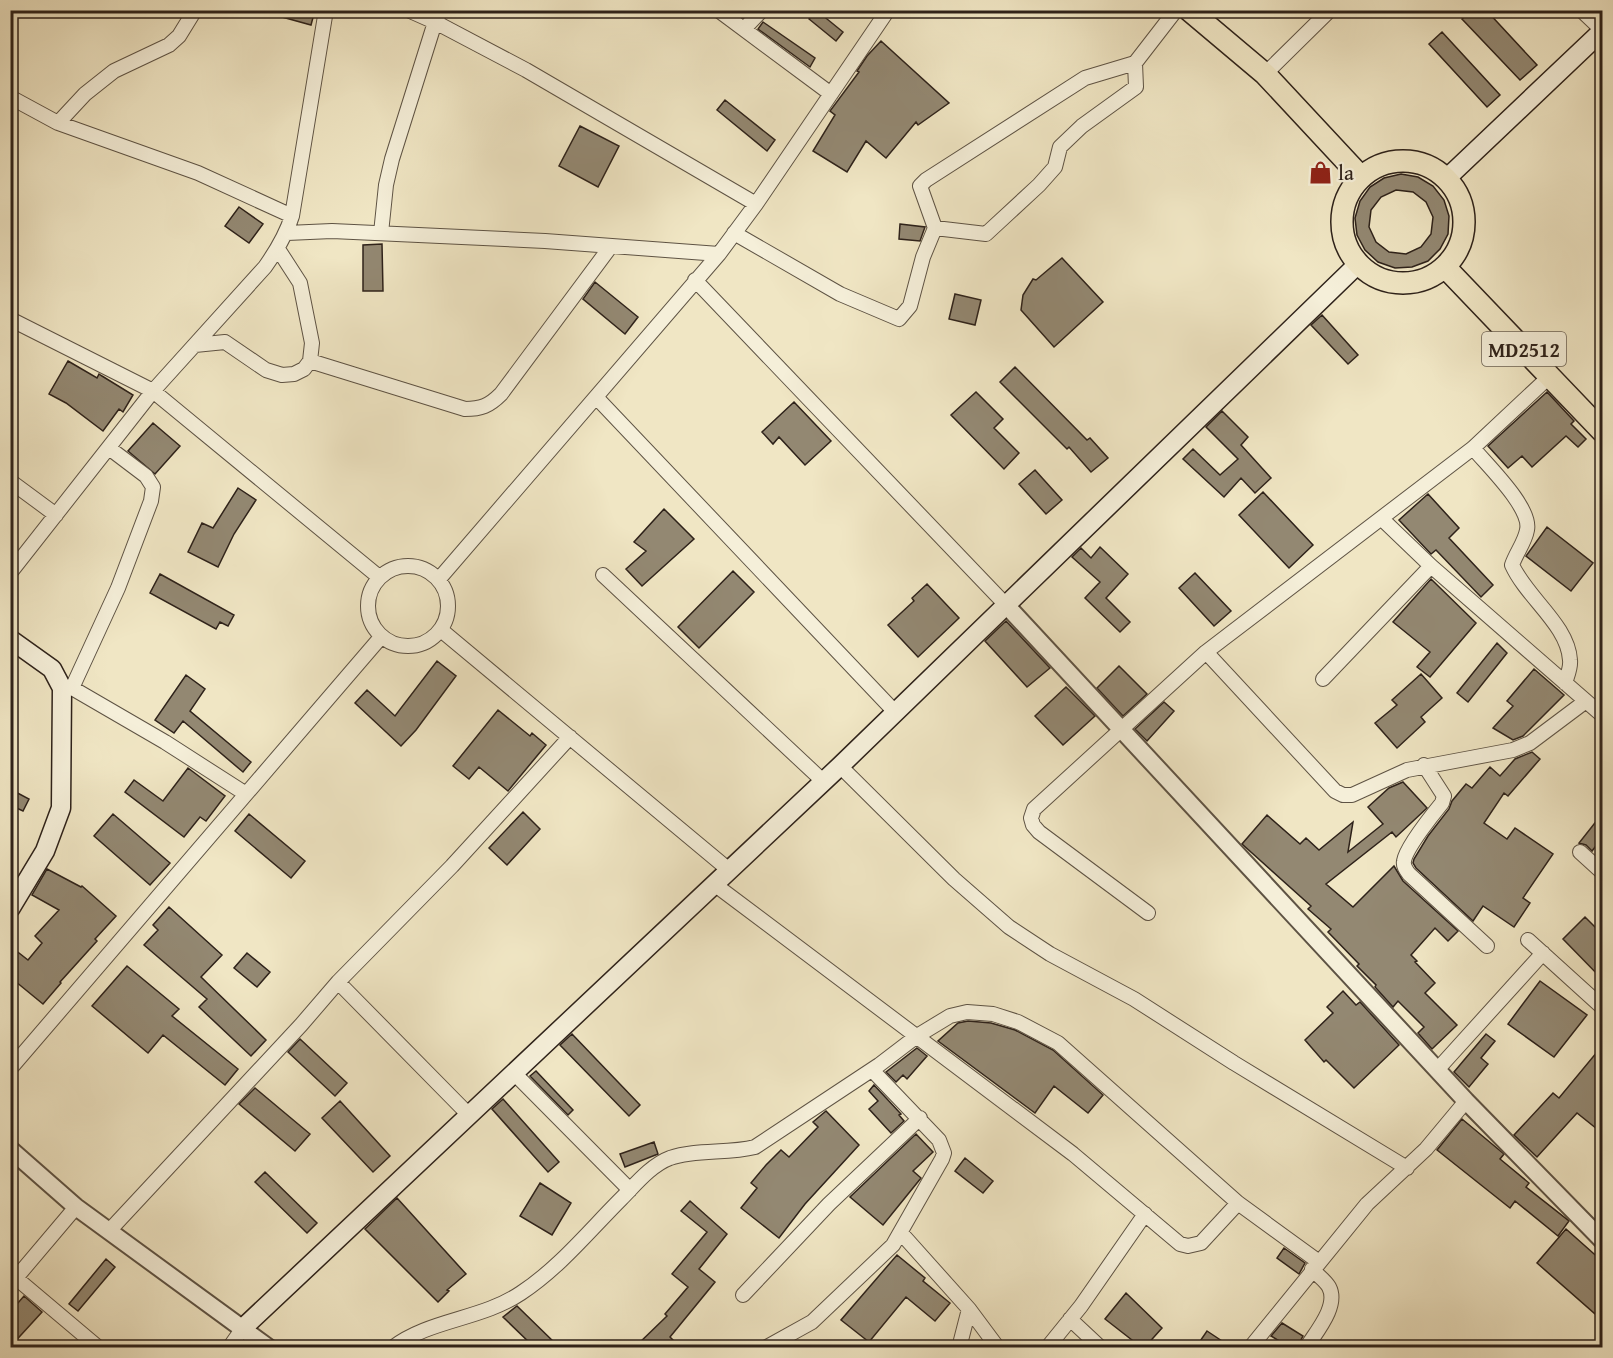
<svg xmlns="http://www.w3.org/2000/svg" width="1613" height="1358" viewBox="0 0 1613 1358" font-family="'Gentium Book Plus',serif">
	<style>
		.building { fill: #938872; stroke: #2e221a; stroke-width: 1.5; fill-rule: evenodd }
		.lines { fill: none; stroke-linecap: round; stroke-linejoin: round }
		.minor-casing { stroke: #5e5344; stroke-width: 16 }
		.tertiary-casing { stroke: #5e5344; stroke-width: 20 }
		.secondary-casing { stroke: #2e221a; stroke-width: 21 }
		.primary-casing { stroke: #2e221a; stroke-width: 24 }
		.minor { stroke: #f5efd9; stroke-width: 14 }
		.tertiary { stroke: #f5efd9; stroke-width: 16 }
		.secondary { stroke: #f5efd9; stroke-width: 18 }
		.primary { stroke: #f0e6c4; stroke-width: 21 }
		.labels { text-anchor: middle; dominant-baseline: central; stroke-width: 4.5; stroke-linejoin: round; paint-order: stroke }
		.shield { fill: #f5efd9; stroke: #6a6053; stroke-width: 1.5 }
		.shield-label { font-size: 20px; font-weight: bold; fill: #2e221a }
		.poi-label { font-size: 21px; fill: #2e221a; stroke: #f5efd9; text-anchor: start }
	</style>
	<rect width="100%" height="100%" fill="#f0e6c4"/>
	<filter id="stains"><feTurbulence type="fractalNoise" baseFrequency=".00333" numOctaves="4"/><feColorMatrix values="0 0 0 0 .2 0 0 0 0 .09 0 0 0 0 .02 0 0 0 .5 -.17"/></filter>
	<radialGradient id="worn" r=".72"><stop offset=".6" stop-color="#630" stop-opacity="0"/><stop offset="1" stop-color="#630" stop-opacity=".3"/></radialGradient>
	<!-- building -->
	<path class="building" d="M272,10H315L311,25L271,14Z
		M816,10L843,32L836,41L809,19Z
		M1472,10H1486L1537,65L1520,80L1462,19Z
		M763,22L815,58L810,67L758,29Z
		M1442,32L1500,95L1487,107L1429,44Z
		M881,41L949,103L918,125L916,122L886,158L866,141L847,172L813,151L835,115L830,111L859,72L857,71L867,56Z
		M725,100L775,140L767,151L717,110Z
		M580,126L619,146L598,187L559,166Z
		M1401,174L1418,177L1433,186L1444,200L1449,216L1448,234L1440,249L1428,261L1412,267L1395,268L1378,262L1365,250L1357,235L1355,218L1360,201L1370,187L1384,178ZM1396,190L1413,192L1426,202L1433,217L1431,234L1421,247L1406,254L1389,252L1376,242L1369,227L1371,210L1381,197Z
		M239,207L263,224L249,243L225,226Z
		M900,224L925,227L920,241L899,239Z
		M382,244L383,291H363V245Z
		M1062,258L1103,302L1054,347L1021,310L1023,295L1033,279L1036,280Z
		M595,282L638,317L625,334L583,299Z
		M955,294L981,300L975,325L949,319Z
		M1322,315L1358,355L1348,364L1311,325Z
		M68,361L97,378L99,374L102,376L133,395L123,412L119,409L103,431L66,403L49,394Z
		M1015,367L1087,440L1090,438L1108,458L1091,472L1069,447L1067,449L1000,382Z
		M976,392L1003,419L994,428L1019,453L1004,469L951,415Z
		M1547,392L1574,421L1571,424L1586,439L1578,447L1566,436L1532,467L1522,456L1508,468L1488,446Z
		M794,402L831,441L805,465L779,437L773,444L762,432Z
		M1222,411L1248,437L1241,445L1271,478L1255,493L1241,478L1224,497L1183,459L1193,449L1220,475L1238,459L1206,427Z
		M153,423L180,446L155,474L128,451Z
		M1035,470L1062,500L1046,514L1019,484Z
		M238,488L256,500L234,534L218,567L188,552L202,523L213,528Z
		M1263,492L1313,545L1289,568L1239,515Z
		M1428,494L1459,528L1449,538L1493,585L1481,597L1436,550L1431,554L1399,520Z
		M664,509L694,539L642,586L626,569L646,551L634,542Z
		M1547,527L1593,563L1571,591L1526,556Z
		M1100,547L1128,574L1106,598L1130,622L1120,632L1085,598L1100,582L1072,557L1081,548L1091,558Z
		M733,571L754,592L699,648L678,627Z
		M1195,573L1231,611L1214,626L1179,588Z
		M160,574L234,615L228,626L220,622L216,629L150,593Z
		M1431,579L1476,623L1430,677L1417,667L1430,652L1393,622Z
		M927,584L959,618L918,657L888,625L914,601L912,598Z
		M1006,621L1050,668L1027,687L985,641Z
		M1497,643L1507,653L1468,702L1457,693Z
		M437,661L456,676L416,730L401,746L355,703L367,690L395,716Z
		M1119,666L1147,694L1123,716L1097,688Z
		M1534,669L1564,695L1523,736L1513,740L1493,728L1513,706L1507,701Z
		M1421,674L1442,698L1421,717L1425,722L1397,748L1375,723L1397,705L1392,700Z
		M186,675L205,689L190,711L251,762L243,772L183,721L174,733L155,720Z
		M1066,687L1095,716L1063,745L1035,716Z
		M1164,702L1174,711L1147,741L1135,729Z
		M498,710L530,736L532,733L546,745L508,791L479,767L469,779L453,766Z
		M1532,752L1540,759L1508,796L1504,793L1484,823L1507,839L1515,828L1553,854L1523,898L1530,903L1514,927L1483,906L1473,921L1416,868L1413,863L1414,859L1428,836L1449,809L1452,801L1466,784L1472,788L1490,767L1500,776L1515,759Z
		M188,768L225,796L206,821L200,817L184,837L125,792L134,780L163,801Z
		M1403,782L1427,808L1396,837L1392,832L1326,884L1353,907L1394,866L1403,881L1458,931L1448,941L1435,928L1411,955L1417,961L1415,962L1435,983L1425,993L1457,1025L1432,1049L1418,1033L1424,1027L1398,1001L1393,1007L1375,987L1376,985L1357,966L1359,964L1328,932L1331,929L1308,909L1311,906L1242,844L1267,815L1300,844L1306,838L1319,850L1353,822L1348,852L1383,824L1368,807L1389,788Z
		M10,789L29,799L23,811L10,805Z
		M523,812L540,829L507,865L489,848Z
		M113,814L170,863L150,885L94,836Z
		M249,814L305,861L291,878L235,831Z
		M1602,814V838L1592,851L1586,845L1579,843Z
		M47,869L81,887L82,886L116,916L95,939L97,941L60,982L61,983L43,1004L10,977V946L28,960L42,943L35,936L59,910L32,895Z
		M169,907L222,955L201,977L266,1040L251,1056L199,1007L207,999L144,945L158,930L153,925Z
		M1585,917L1602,934V979L1563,939Z
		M247,953L270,972L257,987L234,968Z
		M127,966L179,1009L172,1016L238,1069L225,1085L163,1035L148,1053L92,1006Z
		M1540,981L1587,1015L1554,1057L1508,1024Z
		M1343,991L1356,1005L1360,1002L1399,1045L1354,1088L1326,1060L1324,1062L1305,1040L1333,1013L1327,1007Z
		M968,1021L991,1023L1015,1030L1053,1050L1103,1095L1088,1113L1054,1086L1035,1113L938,1041L958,1023Z
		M572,1034L640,1105L629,1116L560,1045Z
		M1486,1034L1495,1041L1481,1058L1488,1064L1469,1087L1454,1072Z
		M300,1039L347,1083L335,1096L288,1052Z
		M1602,1046V1133L1577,1113L1537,1157L1514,1135L1553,1093L1559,1098Z
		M917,1048L927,1056L907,1079L903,1075L896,1082L886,1072Z
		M536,1071L573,1110L568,1115L530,1076Z
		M874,1085L901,1114L899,1115L904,1121L891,1133L869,1109L878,1101L869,1091Z
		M255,1088L310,1134L295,1151L239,1104Z
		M503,1099L559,1162L548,1172L492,1109Z
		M340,1101L390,1156L373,1172L322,1118Z
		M826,1111L859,1145L805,1204L779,1238L741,1208L757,1188L751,1183L766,1165L781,1150L789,1157L818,1127L813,1122Z
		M1462,1119L1504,1154L1500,1159L1529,1183L1526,1187L1569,1221L1558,1236L1515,1201L1510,1208L1437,1150Z
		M916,1134L933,1152L913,1171L921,1178L883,1225L850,1197Z
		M654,1142L658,1154L625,1167L620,1154Z
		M965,1158L993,1181L983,1193L955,1171Z
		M265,1172L317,1223L307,1233L255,1182Z
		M540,1183L571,1203L552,1235L520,1216Z
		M397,1198L466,1274L447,1290L449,1291L438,1302L365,1229Z
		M690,1201L727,1234L699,1269L715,1282L670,1337L680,1347H635L667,1316L665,1314L688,1287L672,1274L707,1232L681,1211Z
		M1566,1229L1602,1261V1320L1537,1263Z
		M1284,1248L1305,1263L1299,1274L1277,1258Z
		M897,1255L925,1278L923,1281L950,1303L935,1321L906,1297L869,1342L841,1320Z
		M106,1259L115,1267L78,1311L69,1304Z
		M1126,1293L1162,1328L1145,1347H1141L1105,1319Z
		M24,1296L42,1312L10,1347V1312Z
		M517,1306L559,1347H534L503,1317Z
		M1282,1323L1303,1336L1297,1347H1289L1271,1336Z
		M1207,1331L1231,1347H1196Z"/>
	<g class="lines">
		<defs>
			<path id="minor" d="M408,10L435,22L526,70L756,204
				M718,10L831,94
				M1581,10L1602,30
				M744,29L762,10
				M1265,74L1330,10
				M10,97L58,123L198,173L292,216
				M58,123L85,94L114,71L169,45L179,36L195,10
				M935,228L986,234L1039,185L1055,167L1060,147L1082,126L1136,87L1135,63
				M287,233L332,231L545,241L719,254
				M381,233L386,185L392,159L435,22L441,10
				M734,233L840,294L899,319L910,306L923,257L935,228L920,186L926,180L1085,78L1135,63L1176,10
				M695,280L1006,605
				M10,319L153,391L379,577
				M195,345L225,342L266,370L282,375L294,374L304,369L310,361L312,343L300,283L278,249
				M310,361L465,409C481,409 489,406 501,394L611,246
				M596,397L895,712
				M1473,448C1487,465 1532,508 1527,530C1525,542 1516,553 1512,565C1527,598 1568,625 1570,660C1571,668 1567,676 1565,683
				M10,481L56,515
				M1382,519L1431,566L1602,715
				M368 606a40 40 0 1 1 80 0a40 40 0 1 1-80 0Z
				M10,573L153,391L265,267C277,250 286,235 292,216L326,10
				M603,575L824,782
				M439,579L719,254L756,204L888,10
				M441,630L729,870
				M1206,652L1335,791L1343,795H1352L1407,770L1513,750L1530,743L1586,701
				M1323,679L1431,566
				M65,688H72L165,742L246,794
				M72,688L118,588L151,501L153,487L146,476L109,448
				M1424,765L1444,796L1442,803C1433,814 1406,848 1404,861C1403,866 1406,870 1409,874L1487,946
				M840,766L954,879L1009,927L1050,954L1134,999L1234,1063L1407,1168
				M1580,852L1602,872
				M714,884L1073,1154L1180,1244L1188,1246L1201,1243L1238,1203
				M1148,913L1039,832L1033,825L1031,818L1034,809L1206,652L1473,448L1550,376
				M1528,940L1602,1007
				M338,982L469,1115
				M10,1069L381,637
				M1437,1070L1543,953
				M514,1073L630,1190
				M109,1231L301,1025L338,982L452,866L570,737
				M901,1233L969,1309L998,1348
				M16,1278L99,1348
				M10,1285L76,1207
				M743,1295L829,1204L920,1118
				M1070,1319L1101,1348
				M229,1348L243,1328
				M392,1348C430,1319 481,1320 521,1293C559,1268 589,1231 621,1199C635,1185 651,1165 670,1158C697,1149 727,1154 755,1147L879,1065L917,1036L950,1016L967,1012L993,1014L1018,1022L1058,1043L1238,1203L1319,1262
				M765,1348L812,1322L893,1245L942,1159L944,1153L939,1140L872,1070
				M959,1348L969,1309
				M1047,1348L1081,1306L1145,1214
				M1250,1348L1367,1204L1426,1149L1466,1101
				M1306,1348C1316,1332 1339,1306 1329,1287C1325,1280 1317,1275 1312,1269"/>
			<path id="tertiary" d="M1006,605L1466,1101L1602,1240
				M10,1149L76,1207L269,1348"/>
			<path id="secondary" d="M1446,179L1602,31
				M10,639L52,669L62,688L61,808L45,851L10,909
				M243,1328L840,766L1358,264"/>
			<path id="primary" d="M1189,10L1265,74L1361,177
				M1342 222a61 61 0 1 1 122 0a61 61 0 1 1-122 0Z
				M1445,267L1602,431"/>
		</defs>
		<!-- minor casing -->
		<use href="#minor" class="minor-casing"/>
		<!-- tertiary casing -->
		<use href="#tertiary" class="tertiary-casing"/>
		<!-- secondary casing -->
		<use href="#secondary" class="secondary-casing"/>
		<!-- primary casing -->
		<use href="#primary" class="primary-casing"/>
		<!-- minor -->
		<use href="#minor" class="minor"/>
		<!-- tertiary -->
		<use href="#tertiary" class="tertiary"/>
		<!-- secondary -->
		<use href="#secondary" class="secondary"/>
		<!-- primary -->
		<use href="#primary" class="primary"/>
	</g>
	<!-- icons -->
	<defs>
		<symbol id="shop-bare" viewBox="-9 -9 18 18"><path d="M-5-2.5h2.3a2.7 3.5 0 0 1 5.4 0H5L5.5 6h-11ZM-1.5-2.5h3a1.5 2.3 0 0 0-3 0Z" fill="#8f2418" stroke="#f5efd9" stroke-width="2.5" paint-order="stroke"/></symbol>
	</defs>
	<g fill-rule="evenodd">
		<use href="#shop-bare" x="1304" y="156" width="33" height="33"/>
	</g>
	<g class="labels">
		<!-- shield labels -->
		<rect class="shield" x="1482" y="332" width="84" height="34" rx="4.5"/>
		<g class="shield-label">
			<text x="1524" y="349">MD2512</text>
		</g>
		<!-- poi labels -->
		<g class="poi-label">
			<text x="1338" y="172">la</text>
		</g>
	</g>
	<!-- margin -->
	<rect width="1613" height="1358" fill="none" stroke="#f0e6c4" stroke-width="36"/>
	<rect x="12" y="12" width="1589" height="1334" fill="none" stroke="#2e221a" stroke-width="3"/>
	<rect x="18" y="18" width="1577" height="1322" fill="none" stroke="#2e221a" stroke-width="1.5"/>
	<rect width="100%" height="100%" filter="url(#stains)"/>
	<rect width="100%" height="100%" fill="url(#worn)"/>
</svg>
